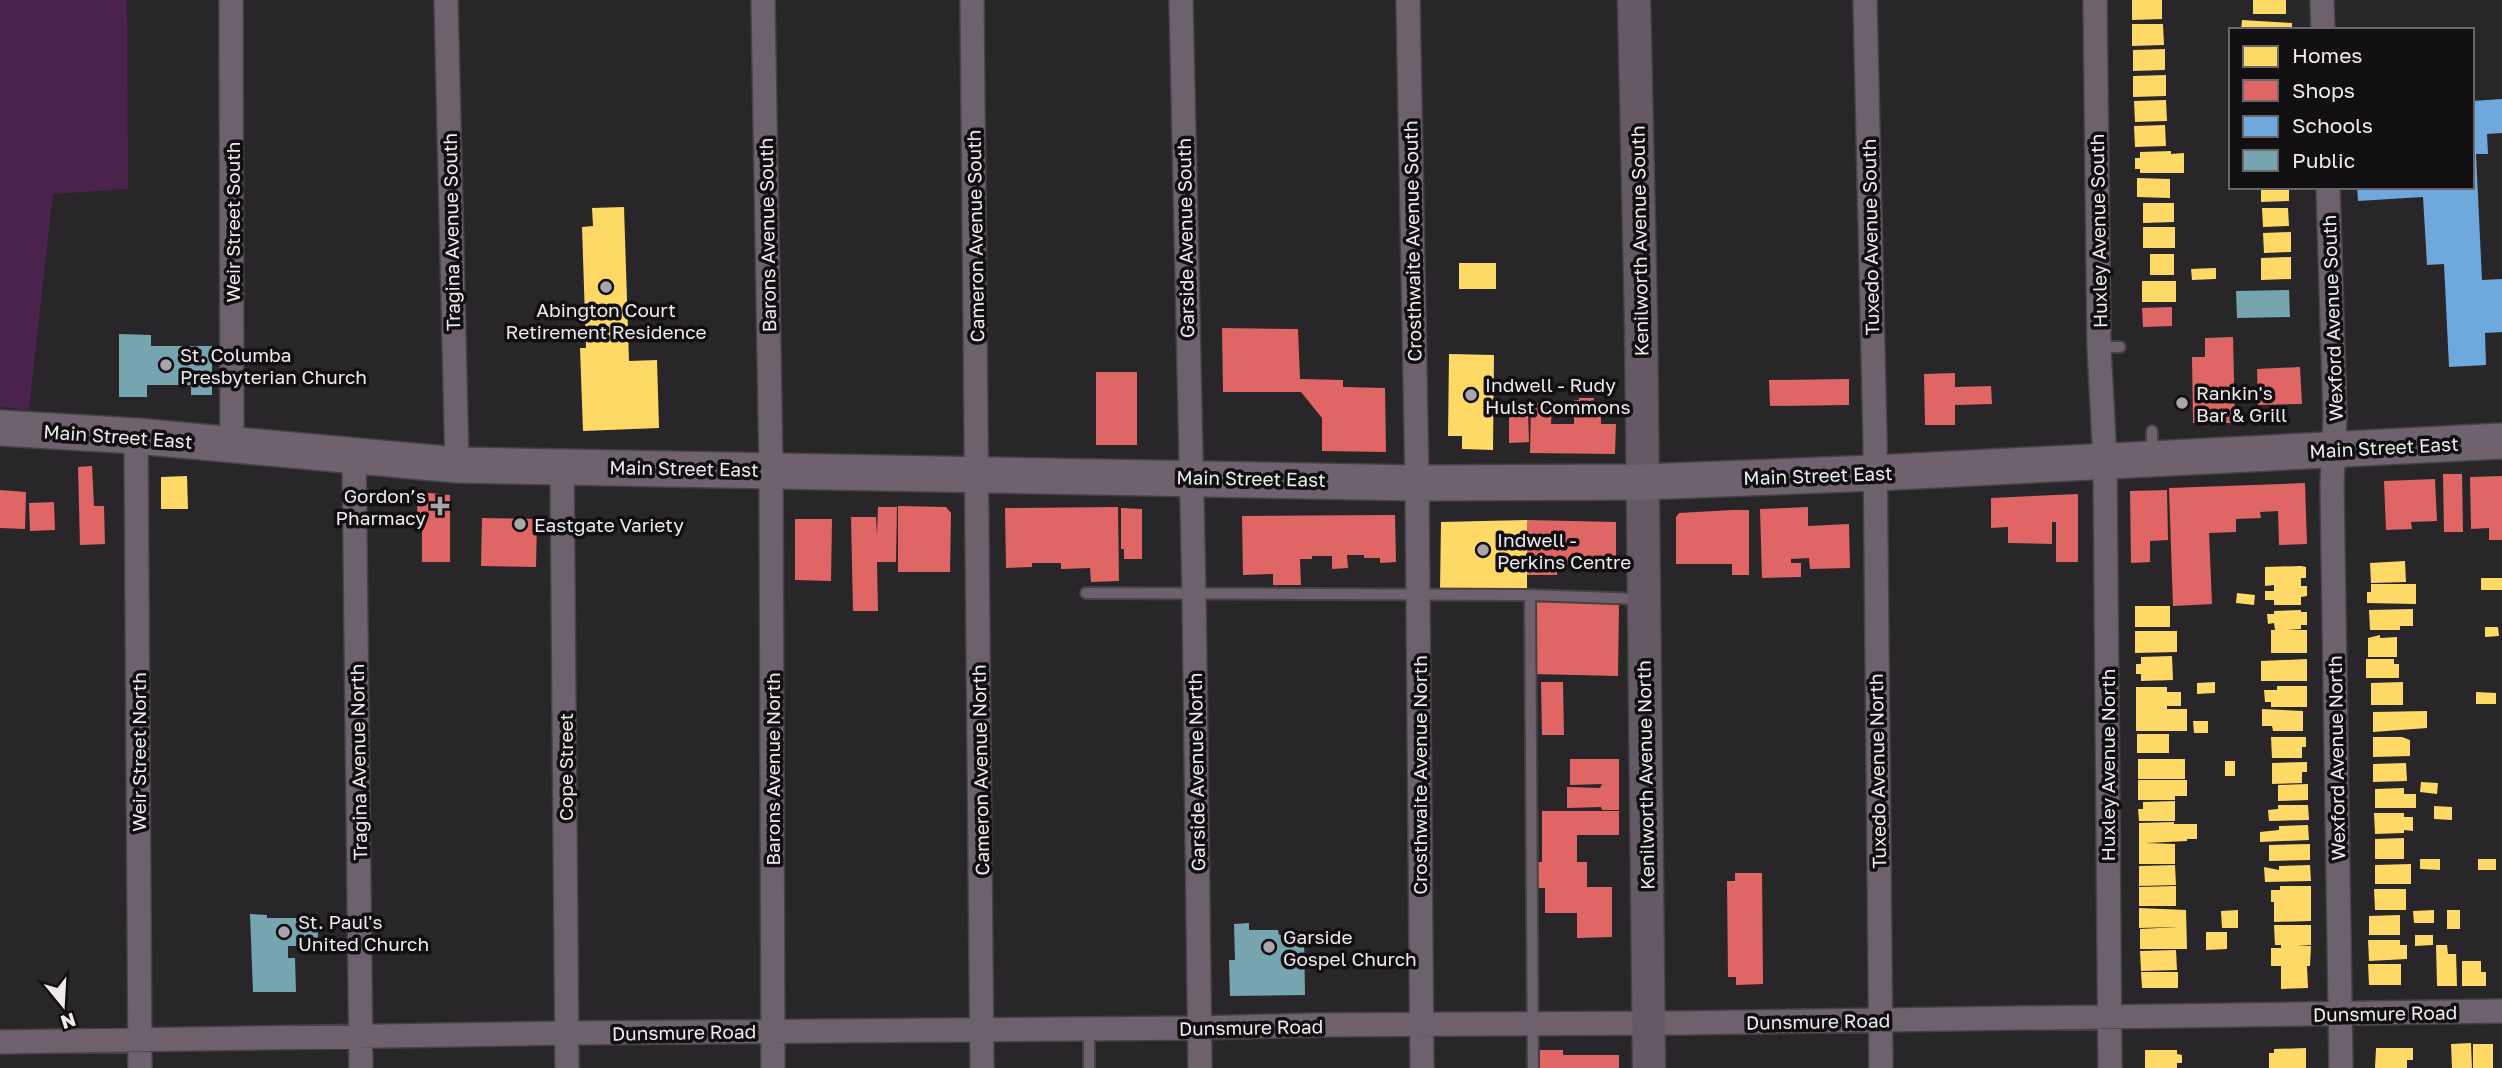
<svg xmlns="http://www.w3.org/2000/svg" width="2502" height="1068" viewBox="0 0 2502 1068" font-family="'Golos Text',sans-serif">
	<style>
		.green { fill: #49234b }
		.homes { fill: #ffd966 }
		.shops { fill: #e06666 }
		.schools { fill: #6fa8dc }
		.public { fill: #76a5af }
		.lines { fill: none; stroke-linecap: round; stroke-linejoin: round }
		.service-casing { stroke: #444244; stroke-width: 14 }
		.minor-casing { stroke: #444244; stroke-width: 26 }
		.secondary-casing { stroke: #444244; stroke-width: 35 }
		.primary-casing { stroke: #444244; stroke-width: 38 }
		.service { stroke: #6c616c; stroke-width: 10 }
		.minor { stroke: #6c616c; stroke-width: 23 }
		.secondary { stroke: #645965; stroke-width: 32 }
		.primary { stroke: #6e626e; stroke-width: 35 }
		.poi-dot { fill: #a9a5a9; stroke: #110f11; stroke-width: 2.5 }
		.labels { text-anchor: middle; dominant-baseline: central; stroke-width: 7; stroke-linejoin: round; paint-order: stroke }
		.street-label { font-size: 19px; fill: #eeeaee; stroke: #110f11 }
		.poi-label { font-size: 19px; fill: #eeeaee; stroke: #110f11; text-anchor: start }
	</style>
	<rect width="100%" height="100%" fill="#292629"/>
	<!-- green -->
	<path class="green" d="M0,0H127L128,189L53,194L29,410L0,407Z"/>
	<!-- homes -->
	<path class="homes" d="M2132,0H2162V19L2132,20Z
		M2253,0H2286V14H2253Z
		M2242,20L2292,23V30H2241Z
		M2132,24H2163L2164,45L2132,46Z
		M2165,49V70L2133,71V50Z
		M2166,75V96L2133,97V76Z
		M2166,100L2167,121L2135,122L2134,101Z
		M2165,125L2166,146L2135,147L2134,126Z
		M2171,151V154L2184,153V173H2140V169H2135V158H2140V152Z
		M2137,178L2170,179V198L2137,197Z
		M2261,187H2289V201L2261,202Z
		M2143,203H2174V222L2143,223Z
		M624,207L629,361L657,360L659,428L583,431L580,348H586L582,227L593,226L592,208Z
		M2262,208H2288L2289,226L2263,227Z
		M2143,227H2175V248H2143Z
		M2291,232V252L2264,253L2263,233Z
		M2150,254H2174V275H2150Z
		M2291,257V279L2261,280V258Z
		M1459,263H1496V289H1459Z
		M2216,268V279L2192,280L2191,269Z
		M2142,281H2176V302H2142Z
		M1449,354L1494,355L1493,450L1462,449V436H1448Z
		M187,476L188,509H161V477Z
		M1527,520V592L1440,590L1441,522Z
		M2405,561L2406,582L2371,583L2370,563Z
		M2301,566L2306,567V578H2301V586H2307V596L2301,597V605H2274V600H2265V591H2274V585L2265,586V567Z
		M2481,578H2502V590H2481Z
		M2371,584H2416V604L2367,603V592H2371Z
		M2237,593L2255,595L2254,605L2236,603Z
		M2135,606H2170V627H2135Z
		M2413,609V626H2400V630H2370L2369,610Z
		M2301,610V612H2307V625H2301V629L2287,630H2307V653H2271V630H2275L2274,623L2268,624L2267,614H2274V611Z
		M2485,627H2498L2499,636L2485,637Z
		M2135,631H2177V652L2135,653Z
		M2380,635V638L2397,637V657H2368V638Z
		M2172,656L2173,680L2141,681V674H2136V664H2141V657Z
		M2307,659V681H2261V661Z
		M2366,659H2394V664H2399V678H2366Z
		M2215,682V693L2197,694V683Z
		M2403,682V705H2371V683Z
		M2277,686H2307V707H2271V702H2265L2264,690H2277Z
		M2136,687H2167V692H2181V706H2167V709H2187V731H2136Z
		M2476,692L2496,693V704H2476Z
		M2262,709L2303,711V731H2273L2272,726H2262Z
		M2427,711V728L2373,732V712Z
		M2193,721H2208V733H2194Z
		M2137,734H2169V753H2137Z
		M2271,737H2306V747H2302V758H2272Z
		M2373,737H2402L2410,740V756L2373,757Z
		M2138,759H2185V779H2138Z
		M2225,761H2235V776H2225Z
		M2307,762V772H2302V783L2272,784V763Z
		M2406,763L2407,781L2373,782V764Z
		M2138,780H2187V796H2175V800H2138Z
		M2421,782L2438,783L2437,794L2420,792Z
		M2308,784V800L2278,801V785Z
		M2404,788V794H2416V808H2375V789Z
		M2175,801V821H2139L2138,809H2143V802Z
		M2278,805H2308L2309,820L2269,821L2268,810L2278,809Z
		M2434,806L2452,807V820L2434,819Z
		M2374,813H2404V817H2413V831L2404,830V833L2375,834Z
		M2174,822V824H2197V839H2187V841L2146,843L2175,844V864H2139V823Z
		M2308,825L2309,840L2260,842V832L2279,830V826Z
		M2404,838V859H2375V839Z
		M2310,844V860L2269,861V845Z
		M2420,859H2440V870L2420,869Z
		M2478,859H2496V870H2478Z
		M2411,864V884H2375V865Z
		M2175,865L2176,885L2139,886V866Z
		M2310,865L2311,881L2265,882L2264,867L2279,870V866Z
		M2176,886V906H2139V887Z
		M2280,886H2311V921L2274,922V902H2271V890H2280Z
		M2374,889H2406V910H2375Z
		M2139,908L2186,910L2187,949H2140V929L2178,927L2139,928Z
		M2238,910V928H2222L2221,911Z
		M2434,910V923H2414L2413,911Z
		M2447,910H2460V929H2447Z
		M2400,915V935H2369V916Z
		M2274,925H2311V945H2297L2311,946L2310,966H2307L2308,988L2281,989V966H2271V948H2281V945H2275Z
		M2206,932H2227V949L2206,950Z
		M2415,935H2433V945L2415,946Z
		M2368,940H2400V945H2407V959L2369,961Z
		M2436,945H2447L2448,954H2456L2457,986H2437Z
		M2176,950L2177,970L2141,971L2140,951Z
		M2462,961H2481V972H2486V986H2462Z
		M2368,964H2401V985H2369Z
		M2141,972H2178V988H2142Z
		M2471,1043L2472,1068H2452L2451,1044Z
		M2473,1044H2493V1068H2473Z
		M2306,1048V1068H2269V1053H2274V1049Z
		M2376,1048H2413V1060H2407V1068H2375Z
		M2145,1050H2177V1054L2182,1055V1063H2177V1068H2145Z"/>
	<!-- shops -->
	<path class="shops" d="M2172,307V326L2143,327L2142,308Z
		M1222,328L1298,329L1300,379L1343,380V387L1385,388L1386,452L1322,451V418L1301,392H1223Z
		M2233,337L2235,423H2193L2192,357H2205V338Z
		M2300,367L2302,404L2258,405L2257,369Z
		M1096,372H1137V445H1096Z
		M1955,373V387L1991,386L1992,404L1955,405V425H1925L1924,374Z
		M1849,379V405L1770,406L1769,380Z
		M1579,398H1594L1593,410H1601V424H1616L1615,454L1530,453L1531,403H1552L1551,424H1574V400H1579Z
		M1509,411H1528L1529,442L1509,443Z
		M92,466L94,506H104L105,544L80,545L78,467Z
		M2443,474H2462L2463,532H2444Z
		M2502,476V540H2489V528L2471,529L2470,477Z
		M2435,479L2437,521L2411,522L2412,529L2386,530L2384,481Z
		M2305,483L2307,544L2279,545L2278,511L2260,512L2261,518L2236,519V532L2209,533L2212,604L2173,606L2169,488Z
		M0,490L26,492L25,529L0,528Z
		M2167,490L2168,540L2150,541V562L2131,563L2130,491Z
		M418,492L450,495V562H422V514H417Z
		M2078,494V562H2056V522H2052V544L2008,543V527L1991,528V498Z
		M54,502L55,530L30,531L29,503Z
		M898,506L946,507L951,513L950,572H898Z
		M878,507H897L896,562H877L878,611H853L851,517H876L877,535Z
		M1118,507L1119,581L1091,582L1090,568L1061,569V563H1032V567L1006,568L1005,508Z
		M1808,507V526L1849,524L1850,568L1810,569L1809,558L1791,559V563H1801V577L1762,578L1760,509Z
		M1121,508L1142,509V559H1124V549H1121Z
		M1732,510H1749V575H1732V564H1676V517L1679,513Z
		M1395,515L1396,562L1380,563V558H1364V555H1347L1348,568L1332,569V556H1312V559H1300L1301,585H1273V574L1243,575L1242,516Z
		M482,518L537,519L536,567L481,566Z
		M795,519H832L831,581L795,580Z
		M1527,520L1616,522V557H1568V568H1557V575H1527Z
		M1533,602L1619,604L1618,676L1532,674Z
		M1541,682H1563L1564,735H1542Z
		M1570,759H1619V810H1602L1601,807L1567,808V787L1600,788L1602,784L1570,785Z
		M1542,811H1619V835H1577V862H1587V887H1612V937L1577,938V913H1545V888H1537L1536,862H1542Z
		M1735,873H1762L1763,984L1736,985V977H1728L1727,881H1735Z
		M1540,1050H1563V1055H1619V1068H1540Z"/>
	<!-- schools -->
	<path class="schools" d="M2502,99V133L2487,134L2488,154H2476L2482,280L2502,279V332L2485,333L2486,365L2449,367L2444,264L2427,265L2423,197L2358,201L2357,187H2472V101Z"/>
	<!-- public -->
	<path class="public" d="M2289,290L2290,317L2237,318L2236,291Z
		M119,334L151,335V346H212V395H191V385H147V397H119Z
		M250,914L267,915V918H309V927H318V938H310V946H288V958H295L296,992H253Z
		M1249,923V930H1278L1279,935L1304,934L1305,995L1230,996L1229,960H1235L1234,924Z"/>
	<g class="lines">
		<defs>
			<path id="service" d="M2099,347H2120
				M2152,431V456
				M1086,593L1530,595L1641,599
				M1530,595L1533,1068
				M1089,1029V1068"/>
			<path id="minor" d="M231,0L232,443
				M446,0L457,465
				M763,0L771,469L773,1068
				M972,0L982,1068
				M1181,0L1194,594L1200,1068
				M1408,0L1417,483L1422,1068
				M1865,0L1875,440L1881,1068
				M2095,0L2099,347L2105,461L2110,1068
				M2322,0L2323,30
				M2328,187L2335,417L2332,484L2341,1068
				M136,436L140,1068
				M354,455L361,1068
				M562,467L567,1068
				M0,1042L567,1033L1199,1028L1313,1025L1682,1023L2502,1011"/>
			<path id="secondary" d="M1634,0L1641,320L1649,1068"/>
			<path id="primary" d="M0,428L136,436L457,465L1417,483L1643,482L1875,473L2502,441"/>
		</defs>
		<!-- service casing -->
		<use href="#service" class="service-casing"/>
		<!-- minor casing -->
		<use href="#minor" class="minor-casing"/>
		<!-- secondary casing -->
		<use href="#secondary" class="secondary-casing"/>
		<!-- primary casing -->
		<use href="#primary" class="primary-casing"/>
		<!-- service -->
		<use href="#service" class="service"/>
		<!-- minor -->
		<use href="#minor" class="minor"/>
		<!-- secondary -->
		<use href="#secondary" class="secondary"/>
		<!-- primary -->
		<use href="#primary" class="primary"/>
	</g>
	<!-- markers -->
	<g class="poi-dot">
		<circle cx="606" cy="287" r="7"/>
		<circle cx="166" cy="365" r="7"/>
		<circle cx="1471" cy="395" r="7"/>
		<circle cx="2182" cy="403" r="7"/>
		<path d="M436.5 495.5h7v7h7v7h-7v7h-7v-7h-7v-7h7z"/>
		<circle cx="520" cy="524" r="7"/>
		<circle cx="1483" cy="550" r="7"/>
		<circle cx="284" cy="932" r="7"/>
		<circle cx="1269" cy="947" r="7"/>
	</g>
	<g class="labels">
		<!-- street labels -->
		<g class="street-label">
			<text transform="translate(232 222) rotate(-90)">Weir Street South</text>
			<text transform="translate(2098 231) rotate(-91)">Huxley Avenue South</text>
			<text transform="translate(451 232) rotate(-91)">Tragina Avenue South</text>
			<text transform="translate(767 235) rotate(-91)">Barons Avenue South</text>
			<text transform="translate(975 236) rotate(-91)">Cameron Avenue South</text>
			<text transform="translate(1870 237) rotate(-91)">Tuxedo Avenue South</text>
			<text transform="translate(1185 238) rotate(-91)">Garside Avenue South</text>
			<text transform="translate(1412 241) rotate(-91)">Crosthwaite Avenue South</text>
			<text transform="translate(1639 241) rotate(-91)">Kenilworth Avenue South</text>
			<text transform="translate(2332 318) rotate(-92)">Wexford Avenue South</text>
			<text transform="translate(118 436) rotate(4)">Main Street East</text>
			<text transform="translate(2384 447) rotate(-3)">Main Street East</text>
			<text transform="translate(684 468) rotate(1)">Main Street East</text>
			<text transform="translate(1818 475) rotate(-2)">Main Street East</text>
			<text transform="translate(1251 478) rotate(1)">Main Street East</text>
			<text transform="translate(138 752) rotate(-90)">Weir Street North</text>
			<text transform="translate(2336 758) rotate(-91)">Wexford Avenue North</text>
			<text transform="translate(358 762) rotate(-91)">Tragina Avenue North</text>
			<text transform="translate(2107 765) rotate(-90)">Huxley Avenue North</text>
			<text transform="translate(565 767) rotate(-90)">Cope Street</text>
			<text transform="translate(772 769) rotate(-90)">Barons Avenue North</text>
			<text transform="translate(980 770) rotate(-91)">Cameron Avenue North</text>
			<text transform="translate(1877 771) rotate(-91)">Tuxedo Avenue North</text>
			<text transform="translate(1196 772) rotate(-91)">Garside Avenue North</text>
			<text transform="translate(1419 775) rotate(-90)">Crosthwaite Avenue North</text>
			<text transform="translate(1645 775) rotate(-91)">Kenilworth Avenue North</text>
			<text transform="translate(2385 1013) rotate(-1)">Dunsmure Road</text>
			<text transform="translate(1818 1021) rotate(-1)">Dunsmure Road</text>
			<text transform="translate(1251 1027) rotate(-1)">Dunsmure Road</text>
			<text transform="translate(684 1032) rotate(-1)">Dunsmure Road</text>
		</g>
		<!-- poi labels -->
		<g class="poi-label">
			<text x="606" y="309" text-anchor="middle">Abington Court<tspan x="606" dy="22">Retirement Residence</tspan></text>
			<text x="180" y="354">St. Columba<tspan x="180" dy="22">Presbyterian Church</tspan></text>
			<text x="1485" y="384">Indwell - Rudy<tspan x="1485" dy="22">Hulst Commons</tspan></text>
			<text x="2196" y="392">Rankin's<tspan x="2196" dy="22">Bar &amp; Grill</tspan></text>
			<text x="426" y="495" text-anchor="end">Gordon’s<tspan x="426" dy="22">Pharmacy</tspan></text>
			<text x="534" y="524">Eastgate Variety</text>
			<text x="1497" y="539">Indwell -<tspan x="1497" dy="22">Perkins Centre</tspan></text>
			<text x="298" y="921">St. Paul's<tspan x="298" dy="22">United Church</tspan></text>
			<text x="1283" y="936">Garside<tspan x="1283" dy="22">Gospel Church</tspan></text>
		</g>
	</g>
	<!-- legend -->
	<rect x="2229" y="28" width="245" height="161" fill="#110f11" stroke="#696769" stroke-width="2"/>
	<rect x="2243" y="46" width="35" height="21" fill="#ffd966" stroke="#696769" stroke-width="2"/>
	<text x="2292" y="63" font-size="21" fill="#eeeaee">Homes</text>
	<rect x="2243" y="80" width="35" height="21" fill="#e06666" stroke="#696769" stroke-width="2"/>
	<text x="2292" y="98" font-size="21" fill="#eeeaee">Shops</text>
	<rect x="2243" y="116" width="35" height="21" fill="#6fa8dc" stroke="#696769" stroke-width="2"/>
	<text x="2292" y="133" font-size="21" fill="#eeeaee">Schools</text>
	<rect x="2243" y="150" width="35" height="21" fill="#76a5af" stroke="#696769" stroke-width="2"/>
	<text x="2292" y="168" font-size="21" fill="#eeeaee">Public</text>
	<!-- north arrow -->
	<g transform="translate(63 1005) rotate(162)" stroke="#110f11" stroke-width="5" paint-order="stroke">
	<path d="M0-5L12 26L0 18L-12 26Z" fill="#eeeaee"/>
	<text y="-10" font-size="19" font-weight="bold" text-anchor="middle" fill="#eeeaee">N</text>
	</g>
</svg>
